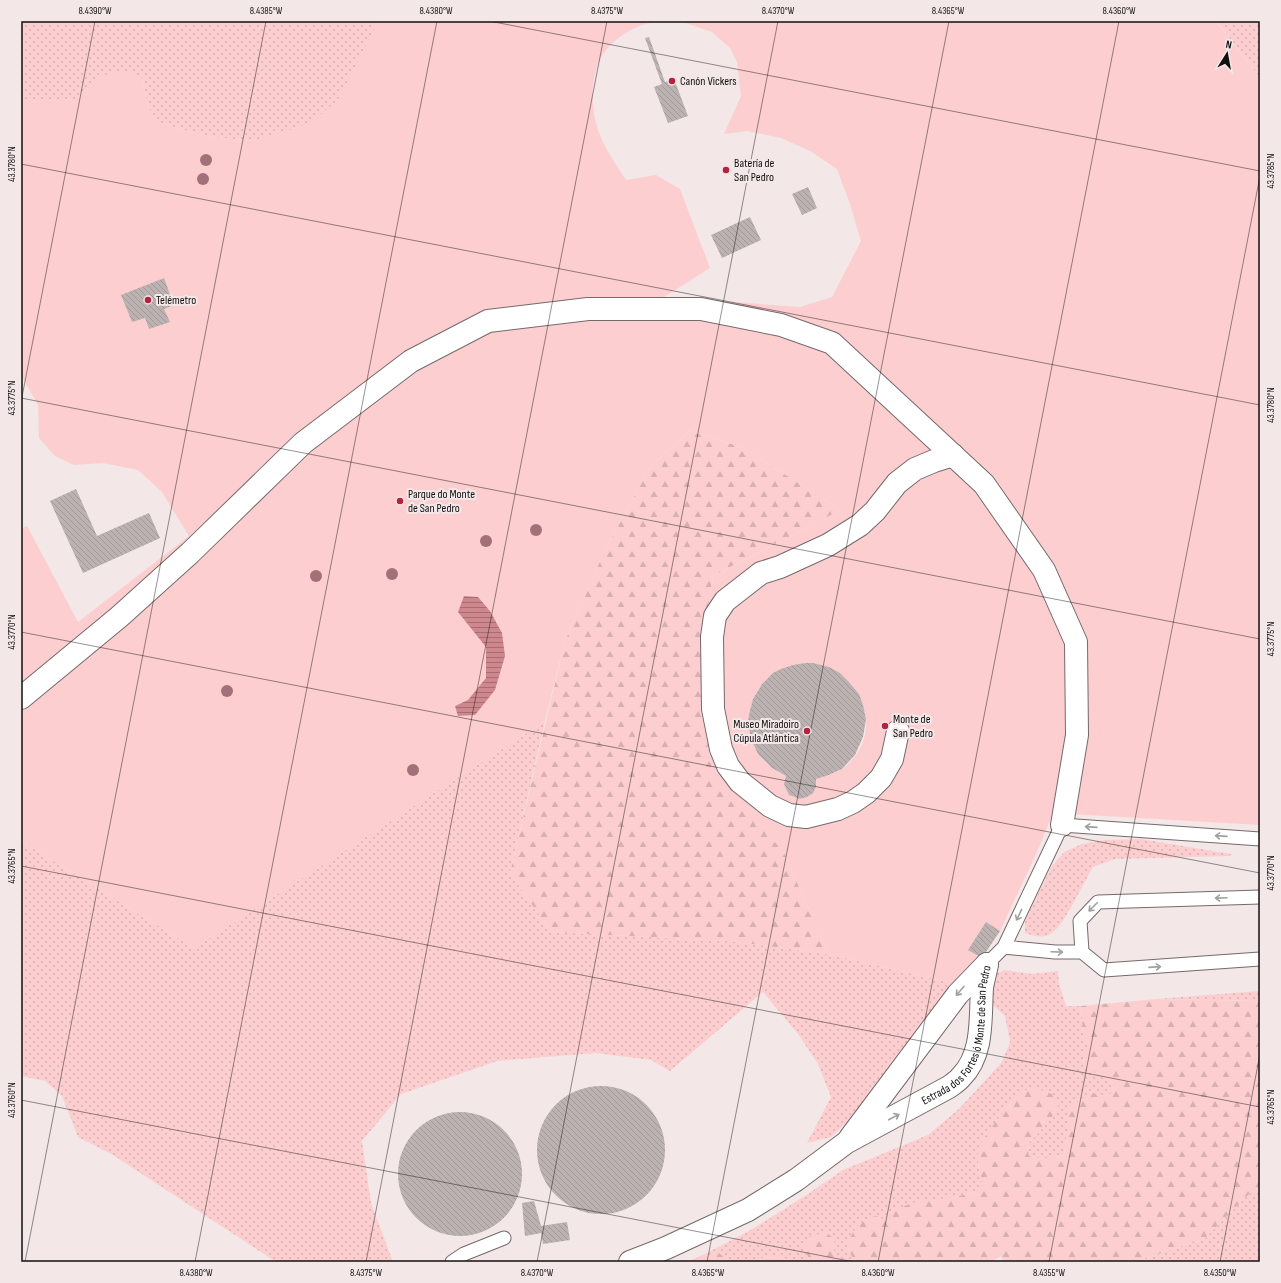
<svg xmlns="http://www.w3.org/2000/svg" width="1281" height="1283" viewBox="0 0 1281 1283" font-family="'Sofia Sans Condensed',sans-serif">
	<style>
		.grass { fill: url(#grass-dots) }
		.forest { fill: url(#forest-firs) }
		.park { fill: #fdced0; fill-rule: evenodd }
		.water { fill: url(#water-rules) }
		.building { fill: url(#building-back-hatch) }
		.lines { fill: none; stroke-linecap: round; stroke-linejoin: round }
		.lane-casing { stroke: #746a6a; stroke-width: 15 }
		.street-casing { stroke: #746a6a; stroke-width: 24 }
		.lane { stroke: #fff; stroke-width: 13 }
		.street { stroke: #fff; stroke-width: 22 }
		.tree { fill: #a3707a }
		.oneway { stroke: #a19f9f }
		.ticks { fill: none; stroke: #130f0f; stroke-width: 1; stroke-opacity: 0.45 }
		.poi-dot { fill: #b42242; stroke: #f3e7e8; stroke-width: 1.5 }
		.labels { text-anchor: middle; dominant-baseline: central; stroke-width: 4; stroke-linejoin: round; paint-order: stroke }
		.poi-label { font-size: 12px; fill: #130f0f; stroke: #f3e7e8; text-anchor: start }
		.street-label { font-size: 12px; fill: #130f0f; stroke: #f3e7e8 }
		.neatline { fill: none; stroke: #130f0f; stroke-width: 1.5 }
		.ticks-label { font-size: 10px; text-anchor: middle; fill: #130f0f }
	</style>
	<defs>
		<pattern id="grass-dots" width="8" height="8" patternUnits="userSpaceOnUse"><rect width="8" height="8" fill="#fdced0"/><path d="M2 2h.1M6 6h.1" fill="none" stroke="#d8b0b1" stroke-width="1.8" stroke-linecap="round"/></pattern>
		<pattern id="forest-firs" width="22" height="20" patternUnits="userSpaceOnUse"><rect width="22" height="20" fill="#fdced0"/><path d="M5 1l3.5 6h-7zM16 11l3.5 6h-7z" fill="#d8b0b1"/></pattern>
		<pattern id="water-rules" width="6" height="5" patternUnits="userSpaceOnUse"><rect width="6" height="5" fill="#ce888d"/><path d="M0 2.5h6" fill="none" stroke="#a66e72"/></pattern>
		<pattern id="building-back-hatch" width="6" height="6" patternUnits="userSpaceOnUse"><rect width="6" height="6" fill="#bdb2b2"/><path d="M-1 5l2 2M0 0l6 6M5-1l2 2" fill="none" stroke="#a29898"/></pattern>
	</defs>
	<rect width="100%" height="100%" fill="#f3e7e8"/>
	<!-- grass -->
	<path class="grass" d="M21,21H379L338,100L312,123L255,141L210,137L159,123L148,107L142,77L102,76L76,99L25,102L21,100Z
		M1216,21H1260V78L1222,28Z
		M545,721L510,873L551,932L729,941L828,954L957,984L854,1116L831,1137L807,1143L831,1097L818,1064L798,1034L763,992L670,1071L651,1060L596,1053L497,1061L401,1094L362,1141L371,1203L393,1262H276L113,1155L78,1137L62,1096L45,1081L21,1076V841L194,948Z
		M1141,839L1231,854V856L1115,859L1093,867C1084,882 1064,925 1052,933C1043,939 1035,936 1025,933V920L1052,866L1064,852L1082,844L1104,840Z
		M1005,970L1032,974L1058,971L1059,983L1066,1006H1081L1083,1032L1090,1046L1084,1055L1102,1076L1111,1083L1114,1094L1103,1096L1090,1092L1067,1134L1064,1155L1044,1159L1029,1156L1027,1145L1048,1122L1026,1090L1009,1105L989,1132L978,1165L982,1182L975,1192L955,1197L887,1222L847,1245L854,1262H839L834,1255V1239L804,1246L810,1262H787L786,1258L764,1257L755,1262H730L719,1253L699,1257L697,1262H685L699,1257L749,1231L805,1196L843,1170L928,1135L959,1109L1002,1062L1010,1042L1005,1016L993,1005L990,991L994,974Z
		M1260,991V1001L1156,999Z
		M1252,1191L1260,1193V1262H1133L1204,1239Z"/>
	<!-- forest -->
	<path class="forest" d="M689,431L742,447L841,510L713,576L703,642L784,852L828,954L729,941L551,932L510,873L565,641L604,552L650,467Z
		M1156,999L1260,1001V1193L1252,1191L1204,1239L1133,1262H1003L1001,1256L991,1262H854L847,1245C854,1229 860,1217 879,1216L887,1222L894,1210L915,1202L955,1197L975,1192L982,1182C979,1171 976,1158 979,1148C985,1134 1012,1098 1026,1091C1034,1086 1044,1091 1052,1094L1059,1107L1048,1122L1027,1145L1029,1156L1044,1159L1064,1155L1067,1134V1110L1090,1092L1103,1096L1114,1093L1111,1083L1086,1067L1084,1055L1089,1046L1083,1032L1081,1006Z
		M826,1232L834,1239V1255L839,1262H810L804,1246L808,1237Z
		M719,1253L730,1262H697L699,1257Z
		M764,1257L786,1258L787,1262H755Z"/>
	<!-- park -->
	<path class="park" d="M379,21H661C637,23 609,39 599,62C591,80 591,104 596,123C601,143 614,162 626,180L656,175L680,189L710,268L664,297L800,307L832,297L861,241L850,204L837,169L810,151L781,138L747,131L724,134L741,96L737,62L730,48L712,32L680,21H1216L1260,78V825L1053,813L1037,852L1000,931L957,984L828,954L784,852L748,814L712,771L702,696L703,642L713,576L841,510L742,447L689,431L650,467L604,552L565,641L545,721L194,948L21,841V529L27,526L78,622L189,536L162,492L138,470L103,463L74,465L55,456L39,438L38,405L21,375V100L25,102L76,99L102,76L122,70L142,77L148,107L159,123L210,137L255,141L311,123L338,100ZM805,663C862,665 889,735 842,769C834,774 825,777 816,779L807,797L800,799L789,795L784,784L786,776C743,758 736,701 773,674C782,667 794,665 805,663Z"/>
	<!-- water -->
	<path class="water" d="M464,596L478,597L490,611L502,633L505,656L495,690L475,715L458,716L455,706L468,700L486,678V647L458,612Z"/>
	<!-- building -->
	<path class="building" d="M649,37L665,82L674,79L688,116L668,123L654,87L662,84L645,38Z
		M808,187L817,208L802,215L792,194Z
		M750,217L761,240L722,258L711,235Z
		M164,278L174,305L164,309L170,322L149,329L145,318L132,322L121,295Z
		M76,489L97,536L149,513L160,538L83,573L50,501Z
		M805,663H813L829,667L840,673L848,681L859,694L863,705L866,719L863,737L855,755L842,769L829,775L816,779V787L813,793L807,797L800,799L789,795L784,784L786,776L772,768L758,754L751,739L748,721L750,710L753,699L762,684L773,673L781,669L793,665Z
		M986,922L1000,931L982,958L968,950Z
		M537 1150a64 64 0 1 1 128 0a64 64 0 1 1-128 0Z
		M398 1174a62 62 0 1 1 124 0a62 62 0 1 1-124 0Z
		M534,1201L541,1226L567,1222L570,1240L543,1244L541,1233L525,1236L522,1203Z"/>
	<g class="lines">
		<defs>
			<path id="lane" d="M1260,897L1098,902L1080,921L1082,952L1104,970L1260,959
				M1004,947L1055,952H1082
				M987,964L1004,947L1062,825L1260,839
				M452,1262L464,1254L504,1238"/>
			<g id="street">
				<path d="M21,698L119,617L190,553L303,443L411,361L488,321L588,309H701L781,325L832,343L984,484L1044,570L1076,642L1077,735L1062,825"/>
				<path d="M898,731L892,759L881,778L866,793L853,802L838,809L806,817L789,815L770,806L740,782L728,766L721,749L713,709L712,637L715,616L725,601L761,573L780,567L828,545L860,525L875,511L897,483L915,469L934,461L953,455"/>
				<path d="M850,1138L958,994L987,964"/>
				<path id="s1" d="M630,1262L666,1248L748,1210L796,1180L847,1142L949,1087C953,1084 958,1081 961,1077C984,1054 980,1018 982,988C983,980 986,972 987,964"/>
			</g>
		</defs>
		<!-- lane casing -->
		<use href="#lane" class="lane-casing"/>
		<!-- street casing -->
		<use href="#street" class="street-casing"/>
		<!-- lane -->
		<use href="#lane" class="lane"/>
		<!-- street -->
		<use href="#street" class="street"/>
	</g>
	<!-- trees -->
	<g class="tree">
		<circle cx="206" cy="160" r="6"/>
		<circle cx="203" cy="179" r="6"/>
		<circle cx="536" cy="530" r="6"/>
		<circle cx="486" cy="541" r="6"/>
		<circle cx="392" cy="574" r="6"/>
		<circle cx="316" cy="576" r="6"/>
		<circle cx="227" cy="691" r="6"/>
		<circle cx="413" cy="770" r="6"/>
	</g>
	<!-- one-way arrows -->
	<defs><path id="oneway-shaft" d="M-6 0H5M1.5-3L5.5 0L1.5 3" fill="none" stroke-width="1.6" stroke-linecap="round" stroke-linejoin="round"/></defs>
	<g class="oneway">
		<use href="#oneway-shaft" transform="translate(1091 827) rotate(-176)"/>
		<use href="#oneway-shaft" transform="translate(1221 836) rotate(-176)"/>
		<use href="#oneway-shaft" transform="translate(1221 898) rotate(178)"/>
		<use href="#oneway-shaft" transform="translate(1093 907) rotate(135)"/>
		<use href="#oneway-shaft" transform="translate(1019 915) rotate(115)"/>
		<use href="#oneway-shaft" transform="translate(1057 952) rotate(2)"/>
		<use href="#oneway-shaft" transform="translate(1155 967) rotate(-4)"/>
		<use href="#oneway-shaft" transform="translate(960 991) rotate(131)"/>
		<use href="#oneway-shaft" transform="translate(894 1117) rotate(-28)"/>
	</g>
	<!-- ticks -->
	<path class="ticks" d="M489,21L1260,171M21,164L1260,405M21,398L1260,639M21,402L95,21M21,632L1260,873M21,866L1260,1107M21,1100L854,1262M25,1262L266,21M195,1262L437,21M366,1262L607,21M537,1262L778,21M707,1262L949,21M878,1262L1119,21M1049,1262L1260,176M1220,1262L1260,1054"/>
	<!-- markers -->
	<g class="poi-dot">
		<circle cx="672" cy="81" r="4"/>
		<circle cx="726" cy="170" r="4"/>
		<circle cx="148" cy="300" r="4"/>
		<circle cx="400" cy="501" r="4"/>
		<circle cx="885" cy="726" r="4"/>
		<circle cx="807" cy="731" r="4"/>
	</g>
	<g class="labels">
		<!-- poi labels -->
		<g class="poi-label">
			<text x="680" y="81">Canón Vickers</text>
			<text x="734" y="163">Batería de<tspan x="734" dy="14">San Pedro</tspan></text>
			<text x="156" y="300">Telémetro</text>
			<text x="408" y="494">Parque do Monte<tspan x="408" dy="14">de San Pedro</tspan></text>
			<text x="893" y="719">Monte de<tspan x="893" dy="14">San Pedro</tspan></text>
			<text x="799" y="724" text-anchor="end">Museo Miradoiro<tspan x="799" dy="14">Cúpula Atlántica</tspan></text>
		</g>
		<!-- street labels -->
		<g class="street-label">
			<text stroke="none"><textPath href="#s1" startOffset="416">Estrada dos Fortes ó Monte de San Pedro</textPath></text>
		</g>
	</g>
	<!-- border -->
	<rect width="1281" height="1283" fill="none" stroke="#f3e7e8" stroke-width="44"/>
	<!-- north arrow -->
	<g transform="translate(1227 54) rotate(11)" stroke="#f3e7e8" stroke-width="3" paint-order="stroke">
	<path d="M0-3L7 15L0 10L-7 15Z" fill="#130f0f"/>
	<text y="-6" font-size="11" font-weight="bold" text-anchor="middle" fill="#130f0f">N</text>
	</g>
	<rect x="22" y="22" width="1237" height="1239" class="neatline"/>
	<g class="ticks-label">
		<text x="95" y="14">8.4390°W</text>
		<text x="266" y="14">8.4385°W</text>
		<text x="436" y="14">8.4380°W</text>
		<text x="607" y="14">8.4375°W</text>
		<text x="778" y="14">8.4370°W</text>
		<text x="948" y="14">8.4365°W</text>
		<text x="1119" y="14">8.4360°W</text>
		<text transform="translate(11 164) rotate(-90)" y="4">43.3780°N</text>
		<text transform="translate(1270 171) rotate(-90)" y="4">43.3785°N</text>
		<text transform="translate(11 398) rotate(-90)" y="4">43.3775°N</text>
		<text transform="translate(1270 405) rotate(-90)" y="4">43.3780°N</text>
		<text transform="translate(11 632) rotate(-90)" y="4">43.3770°N</text>
		<text transform="translate(1270 639) rotate(-90)" y="4">43.3775°N</text>
		<text transform="translate(11 866) rotate(-90)" y="4">43.3765°N</text>
		<text transform="translate(1270 873) rotate(-90)" y="4">43.3770°N</text>
		<text transform="translate(11 1100) rotate(-90)" y="4">43.3760°N</text>
		<text transform="translate(1270 1107) rotate(-90)" y="4">43.3765°N</text>
		<text x="196" y="1276">8.4380°W</text>
		<text x="366" y="1276">8.4375°W</text>
		<text x="537" y="1276">8.4370°W</text>
		<text x="708" y="1276">8.4365°W</text>
		<text x="878" y="1276">8.4360°W</text>
		<text x="1049" y="1276">8.4355°W</text>
		<text x="1220" y="1276">8.4350°W</text>
	</g>
</svg>
